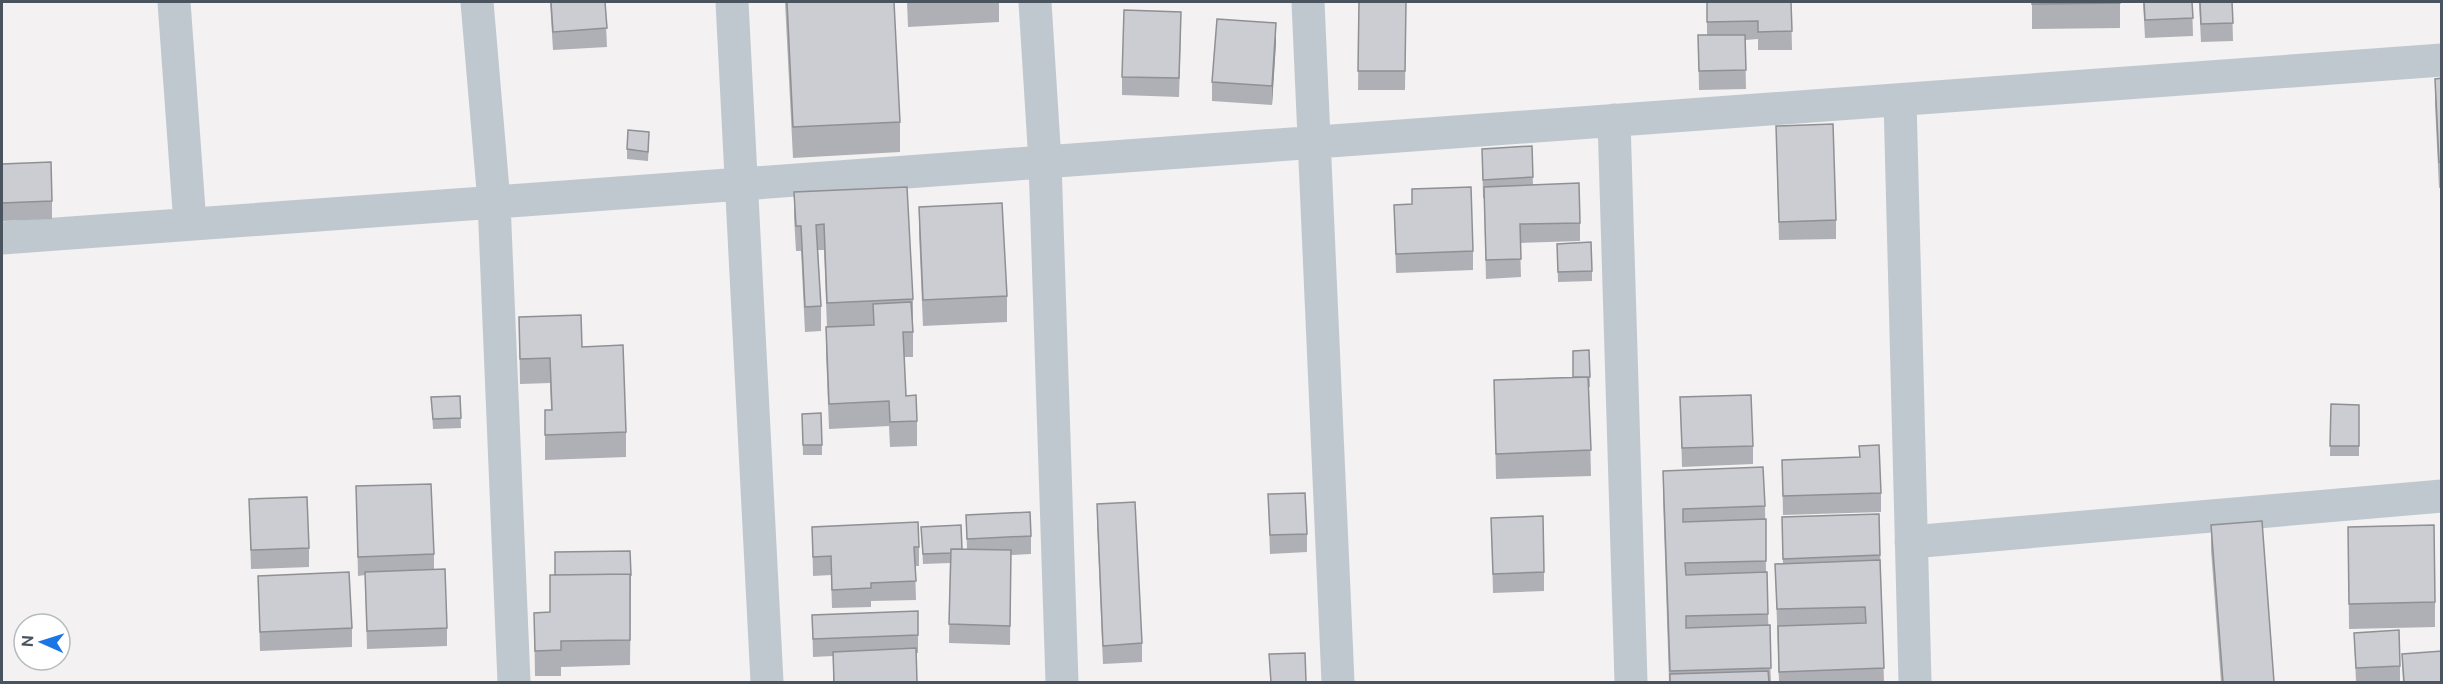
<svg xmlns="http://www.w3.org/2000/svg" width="2443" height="684" viewBox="0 0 2443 684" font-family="'DM Sans',sans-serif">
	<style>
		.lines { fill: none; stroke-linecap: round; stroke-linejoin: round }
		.street { stroke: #bfc8cf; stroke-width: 33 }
		.wall { fill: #afb0b5 }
		.shaded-wall { fill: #8e9094 }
		.building { fill: #cbcdd3; stroke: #8e9094; stroke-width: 1.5 }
	</style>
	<rect width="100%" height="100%" fill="#f3f1f1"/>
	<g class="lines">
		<!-- street -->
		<path class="street" d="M174,2L190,224
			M477,2L494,202L514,682
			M732,2L767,682
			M1035,2L1045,162L1062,682
			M1308,2L1338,682
			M1900,100L1915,682
			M1614,120L1631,682
			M2,238L2442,60
			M1911,542L2442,496"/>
	</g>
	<!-- wall -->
	<path class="wall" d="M550,2H605L607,47L553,50Z
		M785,2H894L900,122V152L793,158Z
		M907,2H999V22L908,27Z
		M1359,2H1406L1405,90H1358Z
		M1707,2H1791L1792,50H1758V39L1745,40L1746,89L1699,90L1698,35H1707Z
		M2032,2H2120V28L2032,29Z
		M2143,2H2192L2193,36L2145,38Z
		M2199,2H2232L2233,41L2201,42Z
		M1181,30L1179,97L1122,95V77Z
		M1276,42L1272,105L1212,101V82Z
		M2442,78V187L2439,188L2435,104V79Z
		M1776,126L1836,220V239L1779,240Z
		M649,141L648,161L627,159V149Z
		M1532,146L1533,185L1580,223V241L1520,243L1521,277L1486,279L1484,198H1483L1482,149Z
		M2,164L52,201V219L2,221Z
		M794,192L913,299V357H904L906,396L917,421V446L890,447L889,426L829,429L826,352V327H827L824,250H818L821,306V331L805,332L801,251H796L794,217Z
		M1394,205L1473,251V270L1396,273Z
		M919,207L1007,296V322L923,326L919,233Z
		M1557,244L1592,271V281L1558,282Z
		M519,317L582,347L626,432V457L545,460V410H551L550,383L520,384Z
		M1589,350L1590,387H1589L1591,476L1496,479L1494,380L1573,377Z
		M460,396L461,428L433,429L431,397Z
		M1680,397L1753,446V464L1682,467Z
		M2331,404L2359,405V456H2330Z
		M802,414L822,445V455H803Z
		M1859,446L1881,493V512L1783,515L1782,460L1859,458Z
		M1663,471L1765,506L1766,572L1771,682H1669L1663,496Z
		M356,486L434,554V570L447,628V646L367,649L365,575L358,576Z
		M1268,494L1307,534V552L1270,554Z
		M249,499L309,548V567L251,569Z
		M1097,504L1142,643V662L1103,664L1097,523Z
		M1879,514L1884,682H1779L1775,564H1783L1782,517Z
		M966,515L1031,536V554L1011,555L1010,645L949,643L950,563L923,564L921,527L962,549H967Z
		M1491,518L1544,572V591L1493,593Z
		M2211,525L2274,682H2221L2211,550Z
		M812,527L919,547V566H915L916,600L871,601V607L832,608L831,575L813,576Z
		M2348,527L2435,602V627L2349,629Z
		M631,575L630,665L561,667V676H535L534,613L550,612Z
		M258,576L352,628V647L260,651Z
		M918,611V653H916L917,682H833V656L813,657L812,615Z
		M2354,633L2400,666V682H2356Z
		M2402,654L2442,682H2403Z"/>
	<!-- shaded-wall -->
	<path class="shaded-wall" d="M1276,23V42L1272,105V86Z"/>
	<!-- building -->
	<path class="building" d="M551,2H605L607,28L553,32Z
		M787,2H894L900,122L793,127Z
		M1359,2H1406L1405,71H1358Z
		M1707,2H1791L1792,31L1758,32V21L1707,22Z
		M2032,2H2120V3L2032,4Z
		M2144,2H2192L2193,18L2145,20Z
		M2200,2H2232L2233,23L2201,24Z
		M1124,10L1181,12L1179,78L1122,77Z
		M1217,19L1276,23L1272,86L1212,82Z
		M1698,35H1745L1746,70L1699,71Z
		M2442,78V162H2439L2435,79Z
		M1833,124L1836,220L1779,222L1776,126Z
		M628,130L649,132L648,152L627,149Z
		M1532,146L1533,177L1483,180L1482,149Z
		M51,162L52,201L2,203V164Z
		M1579,183L1580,223L1520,224L1521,259L1486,260L1484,187Z
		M907,187L913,299L827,303L824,224L816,225L821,306L805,307L801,226H796L794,192Z
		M1471,187L1473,251L1396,254L1394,205L1412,204V189Z
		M1002,203L1007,296L923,300L919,207Z
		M1591,242L1592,271L1558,272L1557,244Z
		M911,302L913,332H903L906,396L916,395L917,421L890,422L889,401L829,404L826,327L874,325L873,304Z
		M581,315L582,347L623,345L626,432L545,435V410H552L550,358L520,359L519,317Z
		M1589,350L1590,377H1573V351Z
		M1588,377L1591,450L1496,454L1494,380Z
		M1751,395L1753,446L1682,448L1680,397Z
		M460,396L461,418L433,419L431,397Z
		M2331,404L2359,405V446H2330Z
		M821,413L822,445H803L802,414Z
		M1879,445L1881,493L1783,496L1782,460L1860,457L1859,446Z
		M1763,467L1765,506L1683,509V522L1766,519V561L1685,563L1686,575L1767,572L1768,614L1686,616V628L1770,625L1771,668L1670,671L1663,471Z
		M431,484L434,554L358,557L356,486Z
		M1305,493L1307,534L1270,535L1268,494Z
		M307,497L309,548L251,550L249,499Z
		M1135,502L1142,643L1103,646L1097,504Z
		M1030,512L1031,536L967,539L966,515Z
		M1879,514L1880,555L1783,559L1782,517Z
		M1543,516L1544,572L1493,574L1491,518Z
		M2262,521L2274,682H2223L2211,525Z
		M918,522L919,547H914L916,581L871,583V588L832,590L831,556L813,557L812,527Z
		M961,525L962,549H951V553L923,554L921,527Z
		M2434,525L2435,602L2349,604L2348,527Z
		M951,549L1011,550L1010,626L949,624Z
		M630,551L631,575H630V574L555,575V552Z
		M1880,560L1884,668L1779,672L1778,626L1866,623L1865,607L1777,609L1775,564Z
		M445,569L447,628L367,631L365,572Z
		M349,572L352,628L260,632L258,576Z
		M630,574V640L561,641V650L535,651L534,613L550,612V575Z
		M918,611V635L813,639L812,615Z
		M2399,630L2400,666L2356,668L2354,633Z
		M916,648L917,682H834L833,652Z
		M2442,651V682H2404L2402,654Z
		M1305,653L1306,682H1271L1269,654Z
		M1768,671L1769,682H1670V674Z"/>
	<!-- border -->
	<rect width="2443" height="684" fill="none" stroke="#49545e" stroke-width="6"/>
	<!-- north arrow -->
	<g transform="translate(42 642) rotate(273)"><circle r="28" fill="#ffffff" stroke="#b6bbbf" stroke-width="1.5"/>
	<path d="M0-4.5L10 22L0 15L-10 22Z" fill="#1b75e4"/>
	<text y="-9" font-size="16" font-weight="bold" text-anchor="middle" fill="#49545e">N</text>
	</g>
</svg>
